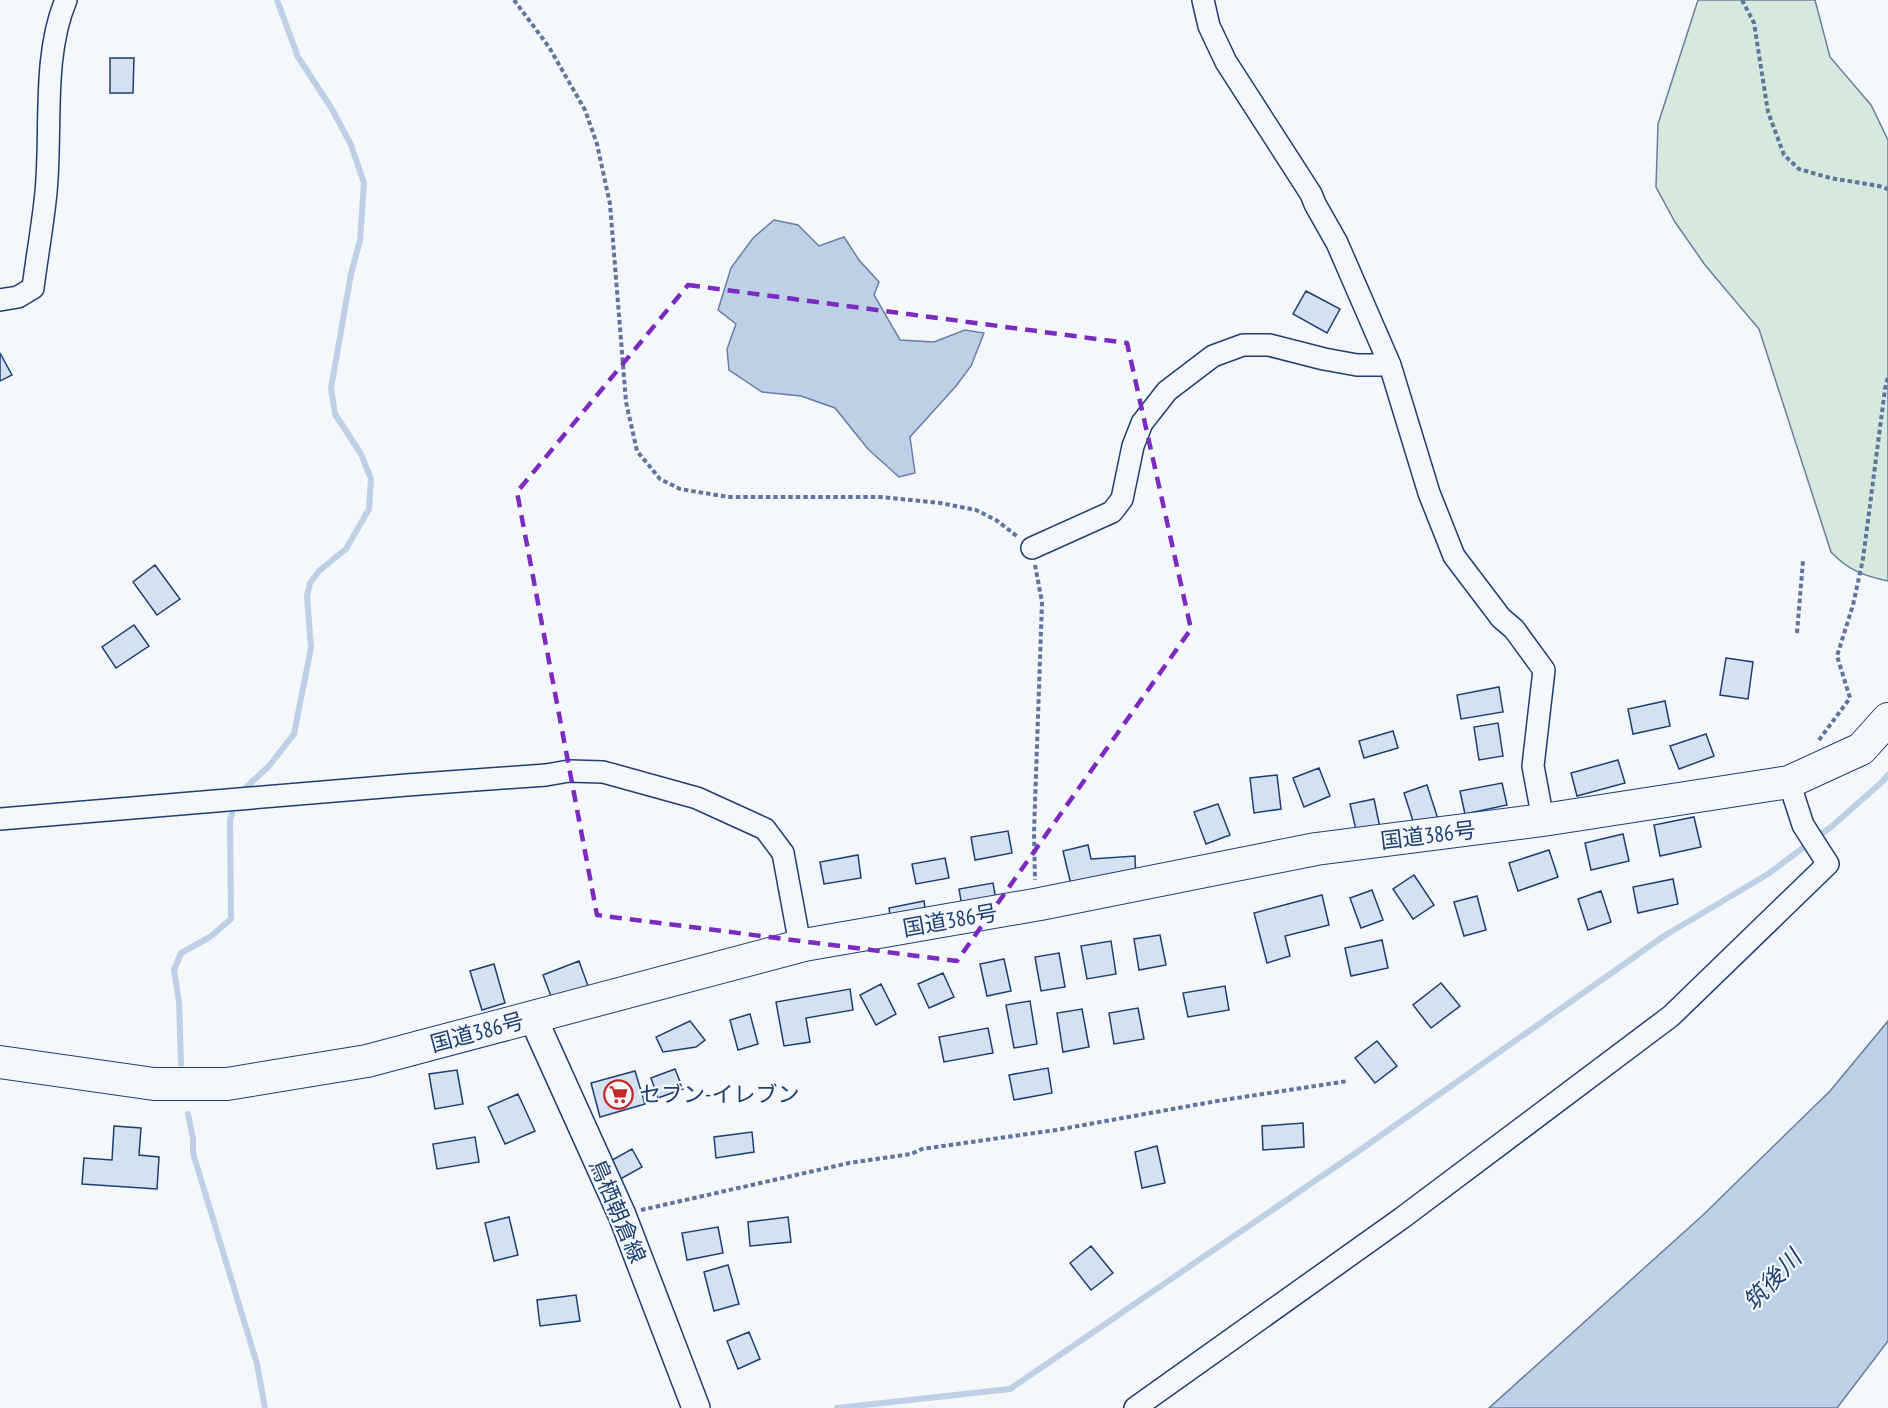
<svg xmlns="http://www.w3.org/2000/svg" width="1888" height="1408" viewBox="0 0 1888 1408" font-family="'PT Sans Narrow','Noto Sans JP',sans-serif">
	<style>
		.green { fill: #d7e8df; stroke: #687fa3; stroke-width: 1.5 }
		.water { fill: #bed0e5; stroke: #687fa3; stroke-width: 1.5 }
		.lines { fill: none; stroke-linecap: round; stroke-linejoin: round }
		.stream { stroke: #bed0e5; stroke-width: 6 }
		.building { fill: #d5e0f0; stroke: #1d3f73; stroke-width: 1.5 }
		.minor-casing { stroke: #1d3f73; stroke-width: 24 }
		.major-casing { stroke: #1d3f73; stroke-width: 30 }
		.highway-casing { stroke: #1d3f73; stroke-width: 34 }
		.path { stroke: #5e769c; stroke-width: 4; stroke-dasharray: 4.5 3; stroke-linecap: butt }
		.minor { stroke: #f4f7fb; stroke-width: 21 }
		.major { stroke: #f4f7fb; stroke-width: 27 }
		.highway { stroke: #f4f7fb; stroke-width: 32 }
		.marked { fill: none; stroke: #7b2cbf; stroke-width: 4.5; stroke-dasharray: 12 8; stroke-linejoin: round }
		.labels { text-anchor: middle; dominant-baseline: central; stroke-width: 4.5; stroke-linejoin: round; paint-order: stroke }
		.street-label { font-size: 22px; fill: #1d3f73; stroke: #f4f7fb }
		.poi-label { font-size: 22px; fill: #1d3f73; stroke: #f4f7fb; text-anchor: start }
		.water-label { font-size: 24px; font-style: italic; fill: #1d3f73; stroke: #f4f7fb }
	</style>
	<rect width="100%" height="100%" fill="#f4f7fb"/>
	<!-- green -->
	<path class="green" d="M1698,0H1815L1830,57L1871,105L1888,140V581C1864,576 1848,570 1831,552L1759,329L1705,265L1675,222L1656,187L1658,124Z"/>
	<!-- water -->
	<path class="water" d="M774,220L798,225L819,246L844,237L859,260L879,282L874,295L900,340L934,342L965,330L984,333L971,366L956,386L910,437L915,473L899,477L868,449L835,408L801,396L762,392L729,370L727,349L736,324L718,310L731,268L753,238Z
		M1888,1021V1341L1837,1408H1489L1703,1215L1830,1091Z"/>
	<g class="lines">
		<!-- stream -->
		<path class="stream" d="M240,793L269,766L294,734L311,648L307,596L310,583L319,571L346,549L369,509L371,479L361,454L335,414L331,388L351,274L360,240L364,183L351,145L332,109L298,57L277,0
			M181,1064L179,1002L174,970L181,953L210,937L231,919L230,820L232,814
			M188,1114L193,1139V1153L257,1364L265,1408
			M837,1408L1010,1389L1363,1148L1664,936L1768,874L1831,827L1883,781L1888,775"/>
	</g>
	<!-- building -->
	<path class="building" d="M110,58H134L133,93H110Z
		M1306,291L1340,309L1327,333L1293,314Z
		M0,353L12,375L0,381Z
		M155,565L180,599L157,615L133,582Z
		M134,625L149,646L116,668L102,647Z
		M1726,658L1753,662L1748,699L1720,695Z
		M1499,687L1503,712L1461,719L1457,695Z
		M1665,701L1670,726L1633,734L1628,709Z
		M1498,723L1503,756L1479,760L1474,727Z
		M1393,731L1398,748L1364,758L1359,741Z
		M1706,734L1714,756L1679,769L1670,746Z
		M1618,760L1625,783L1577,796L1571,773Z
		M1319,768L1330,796L1304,807L1293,778Z
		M1277,775L1281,809L1254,813L1250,778Z
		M1502,783L1507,805L1465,814L1460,791Z
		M1427,785L1438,819L1415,827L1404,793Z
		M1374,799L1380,828L1357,834L1350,804Z
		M1218,804L1230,835L1206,844L1194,812Z
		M1694,817L1701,847L1660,856L1654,825Z
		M1008,831L1012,853L975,860L971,837Z
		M1623,834L1629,861L1591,870L1585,843Z
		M1088,845L1091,859L1135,856L1136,882L1073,893L1063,851Z
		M1549,850L1558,877L1518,891L1509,863Z
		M858,855L861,878L824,884L820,862Z
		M945,858L949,878L916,884L912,864Z
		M1414,875L1434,905L1413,919L1393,889Z
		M1673,879L1678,904L1638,913L1633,887Z
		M993,883L997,906L963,912L959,889Z
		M1372,890L1383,920L1361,928L1350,898Z
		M1601,891L1611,922L1588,930L1578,899Z
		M1322,895L1329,925L1285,936L1290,956L1267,963L1254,913Z
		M1477,896L1486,930L1464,936L1454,902Z
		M924,901L927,921L892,928L889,908Z
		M1160,935L1166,965L1139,970L1134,939Z
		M1382,940L1388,968L1351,976L1345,948Z
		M1111,941L1116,974L1087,979L1081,946Z
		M1059,953L1065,987L1041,991L1035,957Z
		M1004,959L1011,991L987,996L980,964Z
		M579,961L588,986L552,999L543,975Z
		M494,964L505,1003L482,1010L470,971Z
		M943,973L954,997L929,1008L918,984Z
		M1441,983L1460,1006L1431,1028L1413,1005Z
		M881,984L896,1014L876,1025L860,995Z
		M1225,986L1229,1010L1188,1017L1183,993Z
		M850,989L853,1010L806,1018L810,1042L784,1046L776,1002Z
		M1030,1001L1037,1044L1014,1048L1006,1005Z
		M1138,1008L1144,1039L1114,1044L1109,1013Z
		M1082,1009L1089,1047L1063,1052L1057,1013Z
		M750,1014L758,1044L738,1050L730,1020Z
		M690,1021L705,1040L696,1047L663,1052L656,1037Z
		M988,1028L993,1053L944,1062L939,1037Z
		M1377,1041L1397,1066L1375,1083L1355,1058Z
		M1048,1068L1052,1093L1014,1100L1009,1075Z
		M675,1069L683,1089L658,1098L651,1078Z
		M457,1070L463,1104L435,1109L429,1074Z
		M635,1071L645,1104L600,1117L591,1083Z
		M518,1094L535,1131L505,1144L488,1107Z
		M1303,1123L1304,1147L1263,1150L1262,1126Z
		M114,1126L141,1128L139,1155L159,1157L157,1189L82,1184L84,1158L112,1160Z
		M752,1132L754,1152L716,1158L714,1137Z
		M475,1137L479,1162L437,1169L433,1144Z
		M1157,1146L1165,1183L1142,1188L1135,1152Z
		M632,1149L642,1167L615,1182L605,1164Z
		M509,1217L518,1255L494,1261L485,1223Z
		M788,1217L791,1242L750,1246L748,1222Z
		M718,1227L723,1253L687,1260L682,1233Z
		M1091,1246L1113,1273L1091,1290L1070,1263Z
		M728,1265L739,1304L714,1311L704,1272Z
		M576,1295L580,1321L540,1326L537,1300Z
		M749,1332L760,1359L738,1369L727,1341Z"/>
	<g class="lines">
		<defs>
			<path id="minor" d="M1203,0L1209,26L1226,62L1311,194L1315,204L1337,243L1390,365L1429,493L1454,556L1501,618L1514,629L1544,670L1533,766L1543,820
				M0,300L18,297L33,288C37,256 43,224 46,192C52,132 42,56 66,0
				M1032,548L1112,512L1122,499L1133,446L1142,423L1167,391L1213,356L1243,345H1269L1324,359L1357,365H1390
				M0,819L407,785L546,775L569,771L603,772L697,798L765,829L783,853L798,934L804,945
				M1135,1408L1402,1218L1671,1016L1828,864L1803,825L1789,782"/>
			<path id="major" d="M533,1018L622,1215L696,1408"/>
			<path id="highway" d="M0,1062L154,1084H227L367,1061L804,945L1040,904L1316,849L1543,820L1789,782L1861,749L1888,719"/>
		</defs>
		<!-- minor casing -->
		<use href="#minor" class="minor-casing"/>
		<!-- major casing -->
		<use href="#major" class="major-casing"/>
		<!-- highway casing -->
		<use href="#highway" class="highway-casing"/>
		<!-- path -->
		<path class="path" d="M514,0L549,47L585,110L597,144L610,204L626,402L637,451L660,479L680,489L728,497H881L940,503L976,510L996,520L1018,537
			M1742,0L1754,23L1768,112L1784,155L1799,169L1830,178L1879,186L1888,189
			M1035,565L1042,602L1034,832L1035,880
			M1797,633L1803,561
			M1819,740L1850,698L1837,656L1853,605L1863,559L1885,389L1888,377
			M641,1210L849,1163L911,1154L922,1149L1056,1130L1217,1101L1348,1081"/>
		<!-- minor -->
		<use href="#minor" class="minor"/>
		<!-- major -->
		<use href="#major" class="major"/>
		<!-- highway -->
		<use href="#highway" class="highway"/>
	</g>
	<!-- marked area -->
	<path class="marked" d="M688,285L1127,343L1191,629L957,961L597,915L517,492Z"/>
	<!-- icons -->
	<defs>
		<symbol id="supermarket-ring" viewBox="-11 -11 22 22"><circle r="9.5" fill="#f4f7fb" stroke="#c62828" stroke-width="1.5"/><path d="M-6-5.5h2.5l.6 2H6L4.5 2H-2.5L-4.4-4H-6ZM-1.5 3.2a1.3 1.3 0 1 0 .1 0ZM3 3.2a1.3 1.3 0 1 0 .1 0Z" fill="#c62828"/></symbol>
	</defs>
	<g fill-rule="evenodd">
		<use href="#supermarket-ring" x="602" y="1078" width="33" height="33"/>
	</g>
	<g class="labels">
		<!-- street labels -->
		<g class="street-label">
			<text transform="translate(1428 835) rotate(-7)">国道386号</text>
			<text transform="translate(950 920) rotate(-10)">国道386号</text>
			<text transform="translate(477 1032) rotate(-15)">国道386号</text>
			<text transform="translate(618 1211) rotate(67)">鳥栖朝倉線</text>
		</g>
		<!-- poi labels -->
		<g class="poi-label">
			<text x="639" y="1094">セブン-イレブン</text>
		</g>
		<!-- water labels -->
		<g class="water-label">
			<text transform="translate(1772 1280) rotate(-47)">筑後川</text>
		</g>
	</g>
</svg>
